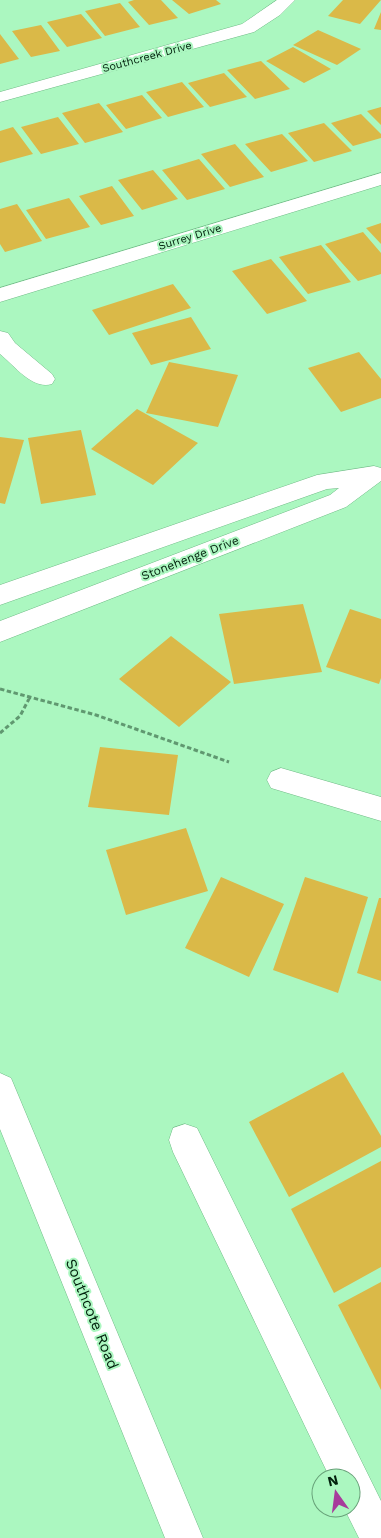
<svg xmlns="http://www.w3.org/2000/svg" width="381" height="1538" viewBox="0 0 381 1538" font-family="'Work Sans',sans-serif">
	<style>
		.building { fill: #dab948 }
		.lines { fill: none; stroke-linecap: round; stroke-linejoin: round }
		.minor-casing { stroke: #70ba86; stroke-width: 1 }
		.major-casing { stroke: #70ba86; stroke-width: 1 }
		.path { stroke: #609870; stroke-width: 3; stroke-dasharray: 4.5 2.5; stroke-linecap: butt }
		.minor { fill: #fff; fill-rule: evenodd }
		.major { fill: #fff; fill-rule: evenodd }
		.labels { text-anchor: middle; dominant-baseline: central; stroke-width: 4; stroke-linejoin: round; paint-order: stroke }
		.far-street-label { font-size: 11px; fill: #01200c; stroke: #abf7c0 }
		.street-label { font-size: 12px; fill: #01200c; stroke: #abf7c0 }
		.near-street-label { font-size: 15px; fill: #01200c; stroke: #abf7c0 }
	</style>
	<rect width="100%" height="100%" fill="#abf7c0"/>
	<!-- building -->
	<path class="building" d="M134,0H161L178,18L149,25L128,2Z
		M172,0H216L221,4L189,14Z
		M343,0H381L360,24L328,16Z
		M120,3L140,27L105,36L85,11Z
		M381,12V30L374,29Z
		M81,14L102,38L67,47L47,22Z
		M41,25L60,51L31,57L12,31Z
		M318,30L361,49L337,65L293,45Z
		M0,34L19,59L0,64Z
		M293,47L331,69L304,83L266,61Z
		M261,61L290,89L255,99L227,70Z
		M224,73L247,97L210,107L188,83Z
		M182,82L204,107L168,117L146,92Z
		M142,95L162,118L126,129L106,105Z
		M99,103L123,132L85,143L62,113Z
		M381,107V125L367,111Z
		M361,114L381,134V138L353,146L331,123Z
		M58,117L79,144L41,154L21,127Z
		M324,123L352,151L314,162L288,133Z
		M13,127L33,154L0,163V131Z
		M282,134L308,161L271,172L245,144Z
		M235,144L264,177L230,187L201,154Z
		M199,159L225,189L187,200L162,170Z
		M153,170L178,199L142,210L118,180Z
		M112,186L134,216L101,225L79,196Z
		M69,198L90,227L46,239L26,210Z
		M17,204L42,241L5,252L0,244V209Z
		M381,223V244L366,228Z
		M363,232L381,253V274L358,281L325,244Z
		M321,245L351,282L308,294L279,257Z
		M271,259L307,301L267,314L232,271Z
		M173,284L191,308L109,335L92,310Z
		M191,317L211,349L151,365L132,333Z
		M359,352L381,379V398L341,412L308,368Z
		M169,362L238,375L218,427L146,413Z
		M137,409L198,443L153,485L91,449Z
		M81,430L96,495L41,504L28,438Z
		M0,437L24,440L5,504L0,503Z
		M303,604L322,672L234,684L219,614Z
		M350,609L381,619V678L379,684L326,667Z
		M171,636L231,682L179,727L119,679Z
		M100,747L178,755L169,815L88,807Z
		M186,828L208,891L126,915L106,850Z
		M221,877L284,904L249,977L185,948Z
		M305,877L368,897L338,993L273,970Z
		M379,898H381V981L357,973Z
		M343,1072L381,1136V1147L289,1197L249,1122Z
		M381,1161V1267L334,1293L291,1209Z
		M381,1282V1390L338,1305Z"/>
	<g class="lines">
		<defs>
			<path id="minor" d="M277,0H295L280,15L254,32L0,102V92L242,24Z
				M381,173V185L0,302V288Z
				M0,331L8,333L15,343L52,374L55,379L52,384C32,390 14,365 0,354Z
				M374,466L381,468V481L346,507L0,642V621L330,495L339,488L327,489L0,605V585L317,475Z
				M281,768L381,797V821L271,788L267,780L271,772Z
				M185,1124L197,1128L381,1501V1538H359L344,1508H351V1478H330L173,1152L169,1140L173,1128Z"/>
			<path id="major" d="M0,1073L11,1078L203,1538H165L0,1129Z"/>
		</defs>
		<!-- minor casing -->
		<use href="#minor" class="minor-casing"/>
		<!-- major casing -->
		<use href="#major" class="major-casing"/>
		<!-- path -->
		<path class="path" d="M0,689L96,715L229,762
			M0,733L20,716L30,697"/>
		<!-- minor -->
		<use href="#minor" class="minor"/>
		<!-- major -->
		<use href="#major" class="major"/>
	</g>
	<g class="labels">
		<!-- far-street labels -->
		<g class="far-street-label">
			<text transform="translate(147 57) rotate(-15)">Southcreek Drive</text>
			<text transform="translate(190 237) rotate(-17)">Surrey Drive</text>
		</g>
		<!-- street labels -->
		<g class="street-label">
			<text transform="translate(190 558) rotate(-21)">Stonehenge Drive</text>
		</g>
		<!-- near-street labels -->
		<g class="near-street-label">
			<text transform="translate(92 1314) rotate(68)">Southcote Road</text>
		</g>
	</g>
	<!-- north arrow -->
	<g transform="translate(336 1493) rotate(346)"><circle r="24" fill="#abf7c0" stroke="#67a178"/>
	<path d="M0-4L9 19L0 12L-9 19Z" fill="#a73b9b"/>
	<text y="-8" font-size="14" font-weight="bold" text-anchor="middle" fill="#01200c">N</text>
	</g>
</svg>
